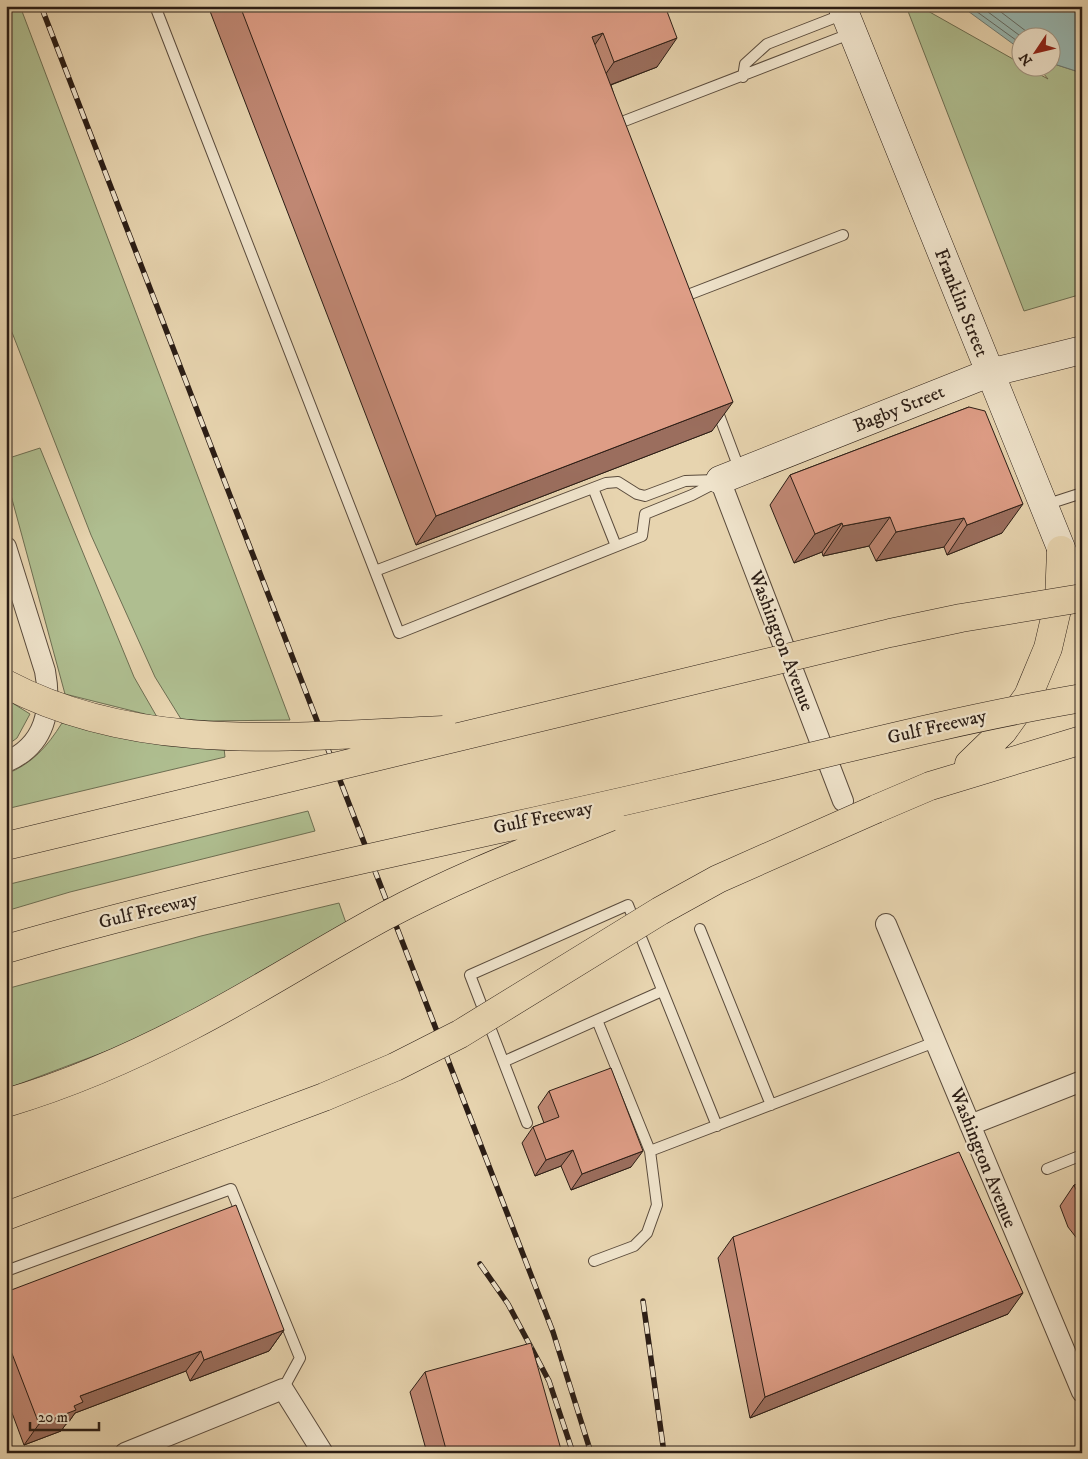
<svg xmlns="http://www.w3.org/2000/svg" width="1088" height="1459" viewBox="0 0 1088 1459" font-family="'IM FELL DW Pica',serif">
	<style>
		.green { fill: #afbe90; stroke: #6d6e52 }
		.water { fill: #98b7b1; stroke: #6c7973 }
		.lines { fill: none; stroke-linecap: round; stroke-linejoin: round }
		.shore { stroke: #626a63; stroke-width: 1 }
		.lane-casing { stroke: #5a4b3c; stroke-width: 12 }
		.street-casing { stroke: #5a4b3c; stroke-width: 22 }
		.secondary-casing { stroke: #2b1d15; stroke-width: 29 }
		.highway-casing { stroke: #2b1d15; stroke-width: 29 }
		.lane { stroke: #efe3cb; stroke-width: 10 }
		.street { stroke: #efe3cb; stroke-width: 20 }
		.secondary { stroke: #efe3cb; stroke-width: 28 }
		.highway { stroke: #e7d4af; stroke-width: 28 }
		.rail-casing { stroke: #2b1d15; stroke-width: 5.5 }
		.rail { stroke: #efe3cb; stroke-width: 4; stroke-dasharray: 11; stroke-linecap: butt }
		.highway-bridge-casing { stroke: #2b1d15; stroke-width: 29; stroke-linecap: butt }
		.highway-bridge { stroke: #e7d4af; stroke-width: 28 }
		.wall { fill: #bf8773; stroke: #2b1d15 }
		.shaded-wall { fill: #9b6e5e; stroke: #2b1d15 }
		.building { fill: #de9d86; stroke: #2b1d15 }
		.labels { text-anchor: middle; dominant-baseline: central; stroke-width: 4.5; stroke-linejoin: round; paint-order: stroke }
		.street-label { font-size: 19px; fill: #2b1d15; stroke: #efe3cb }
	</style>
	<rect width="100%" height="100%" fill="#e7d4af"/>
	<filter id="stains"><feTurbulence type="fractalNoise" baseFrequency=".004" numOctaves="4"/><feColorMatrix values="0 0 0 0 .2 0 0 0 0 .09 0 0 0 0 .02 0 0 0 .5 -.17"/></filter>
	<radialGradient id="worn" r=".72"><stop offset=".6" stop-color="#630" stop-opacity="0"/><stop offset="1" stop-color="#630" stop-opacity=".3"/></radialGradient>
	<!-- green -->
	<path class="green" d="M6,6H20L290,720L208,721L181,719L155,677L91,535L6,317Z
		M906,6H919L1020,63V68H1028L1048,79L1039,68H1050L1051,63L1082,73V294L1024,311Z
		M40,448L134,677L157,717L65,694L6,477V459Z
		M6,699L30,714L17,738L6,746Z
		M62,723L124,738L224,748L225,757L6,809V774C32,764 47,747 62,723Z
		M308,811L315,831L70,892L6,911V885Z
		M339,903L346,923L212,1001L123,1045L6,1089V989L201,936Z"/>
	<!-- water -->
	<path class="water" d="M961,6H1082V73L1051,63L1050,38H1020V49Z"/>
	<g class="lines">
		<!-- shore -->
		<path class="shore" d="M969,6L1020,43
			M980,6L1023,38
			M993,6L1035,38"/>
		<defs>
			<path id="lane" d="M155,6L399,633L642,536L645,514L692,495L719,481
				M743,77L745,64L767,44L844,14
				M614,125L852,33
				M680,298L843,235
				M716,407L740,471
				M593,488L616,546
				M1045,505L1082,493
				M375,571L606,483L618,482L637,494L645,496L685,481L716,480
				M700,929L771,1105
				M505,1061L662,991
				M527,1123L470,975L628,905L717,1126
				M650,1151L935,1042
				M1047,1169L1082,1155
				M594,1261L634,1246L647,1233L657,1205L650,1151L597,1020
				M6,1271L231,1189L300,1358L283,1389"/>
			<path id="street" d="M720,480L843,801
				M6,547L45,671C52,709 46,745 6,762
				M886,924L1082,1392
				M970,1125L1082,1081
				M125,1453L283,1389L323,1453"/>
			<path id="secondary" d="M842,6L1082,600
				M720,480L989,373L1082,350"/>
			<path id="highway" d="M969,764L1003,731L1028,696L1048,648L1059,601L1061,550
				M876,809L930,786L1082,740"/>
		</defs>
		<!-- lane casing -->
		<use href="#lane" class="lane-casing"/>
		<!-- street casing -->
		<use href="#street" class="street-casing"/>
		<!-- secondary casing -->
		<use href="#secondary" class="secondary-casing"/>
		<!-- highway casing -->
		<use href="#highway" class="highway-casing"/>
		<!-- lane -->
		<use href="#lane" class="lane"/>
		<!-- street -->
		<use href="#street" class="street"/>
		<!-- secondary -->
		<use href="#secondary" class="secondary"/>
		<!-- highway -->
		<use href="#highway" class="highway"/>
		<defs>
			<path id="rail" d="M41,6L553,1332L591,1453
				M480,1264L508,1304L549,1381L573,1453
				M643,1301L664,1453"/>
		</defs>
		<!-- rail casing -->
		<use href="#rail" class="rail-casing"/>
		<!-- rail -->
		<use href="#rail" class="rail"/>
		<defs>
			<path id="highway-bridge" d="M6,684C141,755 296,736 443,730
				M6,846L890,633L961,618L1082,598
				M6,949C228,884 456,841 681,788C814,757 947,721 1082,698
				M6,1103C70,1084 132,1057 191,1026C257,992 320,951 385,916C458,877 534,848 610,817
				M6,1216L324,1097L395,1067L460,1034L660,911L718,879L876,809"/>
		</defs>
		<!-- highway-bridge casing -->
		<use href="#highway-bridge" class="highway-bridge-casing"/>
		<!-- highway-bridge -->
		<use href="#highway-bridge" class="highway-bridge"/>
	</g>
	<!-- wall -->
	<path class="wall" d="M208,6H665L657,67L611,85L712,431L416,545Z
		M969,407L1002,533L947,555L944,547L876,561L869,546L823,556L822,552L794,563L770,505L790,475Z
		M549,1091L631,1167L571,1190L561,1166L535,1176L522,1143L533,1127L544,1123L538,1107Z
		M1082,1183V1245L1068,1227L1060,1206L1074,1185Z
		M733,1237L1008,1314L750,1418L718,1258Z
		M6,1292L284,1330L269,1351L190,1381L186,1371L75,1413L68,1423L66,1424L61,1431L24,1445L6,1397Z
		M425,1372L562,1453H427L410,1392Z"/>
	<!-- shaded-wall -->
	<path class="shaded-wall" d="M603,33L583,62L592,37Z
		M677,38L657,67L594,91L614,62Z
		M733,402L712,431L416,545L436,516Z
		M1023,504L1002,533L947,555L967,525Z
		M890,517L869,546L823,556L843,526Z
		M964,518L944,547L876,561L896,532Z
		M842,523L822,552L794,563L815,534Z
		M573,1150L561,1166L535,1176L546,1160Z
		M643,1151L631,1167L571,1190L582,1174Z
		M1023,1293L1008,1314L750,1418L765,1397Z
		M284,1330L269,1351L190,1381L204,1360Z
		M201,1351L186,1371L75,1413L68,1423L66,1424L61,1431L24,1445L39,1424L80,1396Z"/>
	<!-- building -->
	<path class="building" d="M240,6H665L677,38L614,62L603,33L592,37L733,402L436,516Z
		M969,407L985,411L1023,504L967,525L964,518L896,532L890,517L843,526L842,523L815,534L790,475Z
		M611,1068L643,1151L582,1174L573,1150L546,1160L533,1127L559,1117L549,1091Z
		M959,1152L1023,1293L765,1397L733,1237Z
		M1082,1183V1203L1074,1185Z
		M236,1205L284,1330L204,1360L201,1351L80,1396L83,1402L74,1406L76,1410L39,1424L6,1338V1292Z
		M531,1343L562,1453H447L425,1372Z"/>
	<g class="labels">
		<!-- street labels -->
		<g class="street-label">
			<text transform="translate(961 303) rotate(68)">Franklin Street</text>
			<text transform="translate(899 409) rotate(-22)">Bagby Street</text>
			<text transform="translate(781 641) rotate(69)">Washington Avenue</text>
			<text transform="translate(937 727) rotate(-13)">Gulf Freeway</text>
			<text transform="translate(543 818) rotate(-12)">Gulf Freeway</text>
			<text transform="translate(148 911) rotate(-14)">Gulf Freeway</text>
			<text transform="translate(983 1158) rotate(68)">Washington Avenue</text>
		</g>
	</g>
	<!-- margin -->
	<rect width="1088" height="1459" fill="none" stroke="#e7d4af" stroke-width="25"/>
	<rect x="8" y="8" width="1073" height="1444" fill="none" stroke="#2b1d15" stroke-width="2.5"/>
	<rect x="12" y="12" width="1063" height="1434" fill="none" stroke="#2b1d15"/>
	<!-- north arrow -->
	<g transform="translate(1036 52) rotate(235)"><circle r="24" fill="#efe3cb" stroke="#a19482"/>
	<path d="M0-4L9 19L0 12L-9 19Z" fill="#8f2418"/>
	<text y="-8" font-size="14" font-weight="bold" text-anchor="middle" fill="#2b1d15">N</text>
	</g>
	<!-- scale -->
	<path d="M30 1422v8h69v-8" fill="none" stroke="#2b1d15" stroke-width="2.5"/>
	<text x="38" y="1422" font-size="15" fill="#2b1d15" stroke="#efe3cb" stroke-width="4" paint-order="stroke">20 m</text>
	<rect width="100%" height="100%" filter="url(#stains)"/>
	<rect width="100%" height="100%" fill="url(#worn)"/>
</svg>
